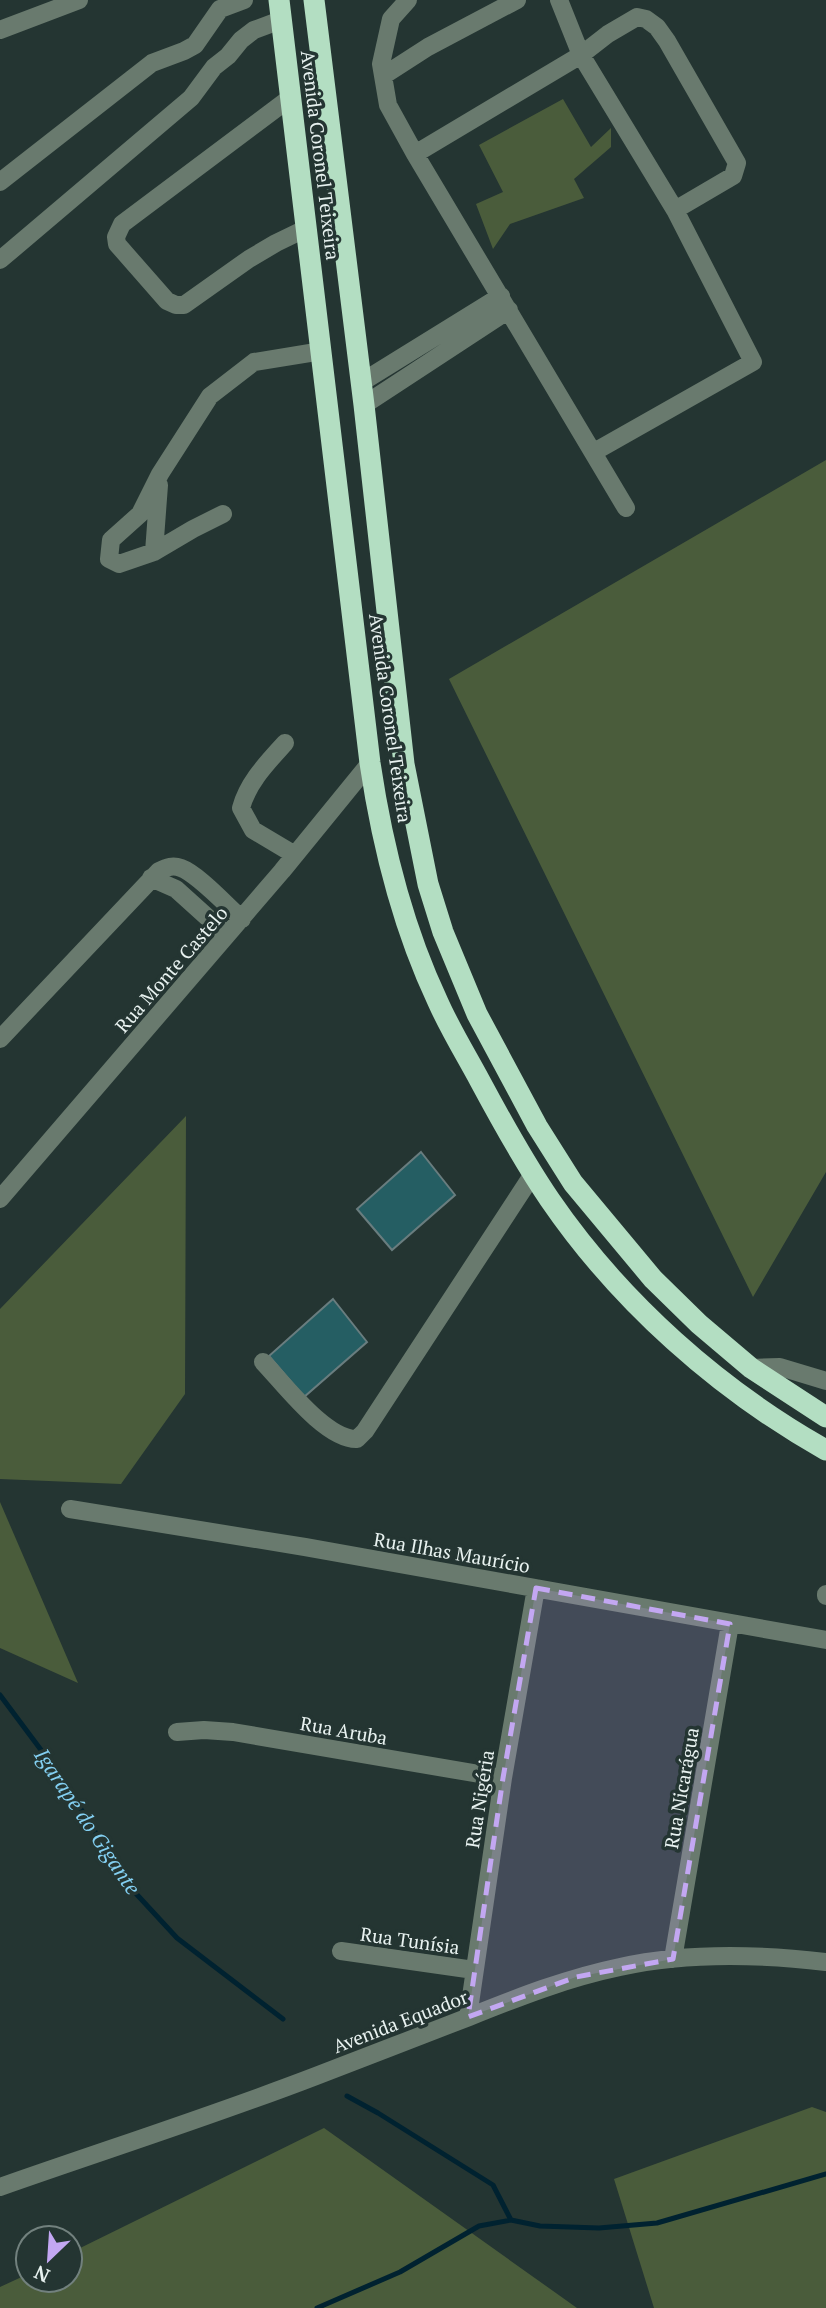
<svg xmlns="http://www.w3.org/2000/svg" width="826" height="2308" viewBox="0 0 826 2308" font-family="'PT Serif',serif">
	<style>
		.green { fill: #4a5c3b }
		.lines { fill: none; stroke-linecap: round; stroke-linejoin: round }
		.stream { stroke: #002230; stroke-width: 5 }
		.building { fill: #255e63; stroke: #697d7f; stroke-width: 2 }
		.minor { stroke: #697a6e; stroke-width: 18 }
		.highway { stroke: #b3dec2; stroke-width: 21 }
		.marked { fill: #c3a7f2; fill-opacity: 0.2; stroke: #c3a7f2; stroke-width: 5; stroke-dasharray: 14 9; stroke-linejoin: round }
		.labels { text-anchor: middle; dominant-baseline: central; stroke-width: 7; stroke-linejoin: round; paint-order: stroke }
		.street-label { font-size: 19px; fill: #e8f2f0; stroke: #243532 }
		.water-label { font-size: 21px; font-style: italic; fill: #83cff1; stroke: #243532 }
	</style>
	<rect width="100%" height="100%" fill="#243532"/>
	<!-- green -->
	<path class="green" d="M563,99L591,147L611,128V147L574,179L584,198L510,224L493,249L476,204L503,192L479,145Z
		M826,460V1172L753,1297L449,679Z
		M186,1116L185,1394L121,1484L0,1479V1309Z
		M0,1502L78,1683L0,1648Z
		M812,2107L826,2112V2308H654L614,2179Z
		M324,2128L577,2308H0V2287L28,2274V2280H70V2253Z"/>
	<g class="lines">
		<!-- stream -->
		<path class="stream" d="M0,1695L59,1774L129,1886L177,1938L283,2019
			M347,2096L378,2113L493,2185L511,2220
			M317,2308L400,2272L479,2226L511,2220L540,2226L599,2228L657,2223L826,2174"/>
	</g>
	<!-- building -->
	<path class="building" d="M421,1152L455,1195L392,1250L357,1209Z
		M333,1299L367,1342L304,1397L269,1356Z"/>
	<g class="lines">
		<!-- minor -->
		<path class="minor" d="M408,0L391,19L381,64L388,105L415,154L626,508
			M559,0L581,55L675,210L753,362L594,452
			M0,30L79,0
			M383,76L428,47L517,0
			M290,98L122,224L116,237L117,244L167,301L176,305H184L249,259L276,243L307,228
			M415,154L581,55L608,34L637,17L646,19L657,27L667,41L737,163L733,176L675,210
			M0,182L152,63L184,51L195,45L220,9L244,0
			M0,260L191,98L214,67L228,56L241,40L254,30L281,20
			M362,382L501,296
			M364,405L509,310
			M223,514L193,529L154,552L119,564L109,559L111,540L140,514L160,474L210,396L254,362L322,351
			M154,552L159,485
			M285,743C267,763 248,782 241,808L253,830L295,855
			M151,878L176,889L227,935
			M0,1039L159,871C167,867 173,865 181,868C198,874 227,906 242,919
			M0,1199L282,871L370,763
			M263,1362C284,1384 326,1440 357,1439L365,1431L533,1174
			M751,1368L780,1367L826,1381
			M70,1509L305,1547L826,1640
			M826,1594V1596
			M177,1732L204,1730L233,1732L503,1778
			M341,1951L474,1970
			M673,1959L730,1624
			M468,2017L503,1778L536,1588
			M0,2187C105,2150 212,2116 316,2076C367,2056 418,2037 469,2017C519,1997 567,1978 620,1967C687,1952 758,1954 826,1962"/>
		<!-- highway -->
		<path class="highway" d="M279,0L370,763C382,844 403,928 438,1002C450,1029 466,1055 480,1081C502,1122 524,1162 550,1200C620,1302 719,1390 826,1450
			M314,0L364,405L404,764L428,884L443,932L477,1014L537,1126L573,1183L653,1279L699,1324L751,1368L826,1417"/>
	</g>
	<!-- marked area -->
	<path class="marked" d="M536,1588L730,1624L673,1959L576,1977L468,2017L503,1778Z"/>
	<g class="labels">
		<!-- street labels -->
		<g class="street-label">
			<text transform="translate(321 155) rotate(83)">Avenida Coronel Teixeira</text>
			<text transform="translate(391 718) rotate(82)">Avenida Coronel Teixeira</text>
			<text transform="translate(171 969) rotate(-49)">Rua Monte Castelo</text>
			<text transform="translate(452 1552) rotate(10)">Rua Ilhas Maurício</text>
			<text transform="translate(344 1730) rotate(10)">Rua Aruba</text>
			<text transform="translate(681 1788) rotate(-80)">Rua Nicarágua</text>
			<text transform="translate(479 1799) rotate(-81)">Rua Nigéria</text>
			<text transform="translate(410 1940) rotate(8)">Rua Tunísia</text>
			<text transform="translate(400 2021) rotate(-21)">Avenida Equador</text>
		</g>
		<!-- water labels -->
		<g class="water-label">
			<text transform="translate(88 1821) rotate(56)">Igarapé do Gigante</text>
		</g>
	</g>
	<!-- north arrow -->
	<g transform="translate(49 2259) rotate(205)"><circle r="33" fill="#243532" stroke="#72817e" stroke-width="2"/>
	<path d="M0-5L12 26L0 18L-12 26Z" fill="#c3a7f2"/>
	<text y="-10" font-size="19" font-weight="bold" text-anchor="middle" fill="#e8f2f0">N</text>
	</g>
</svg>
